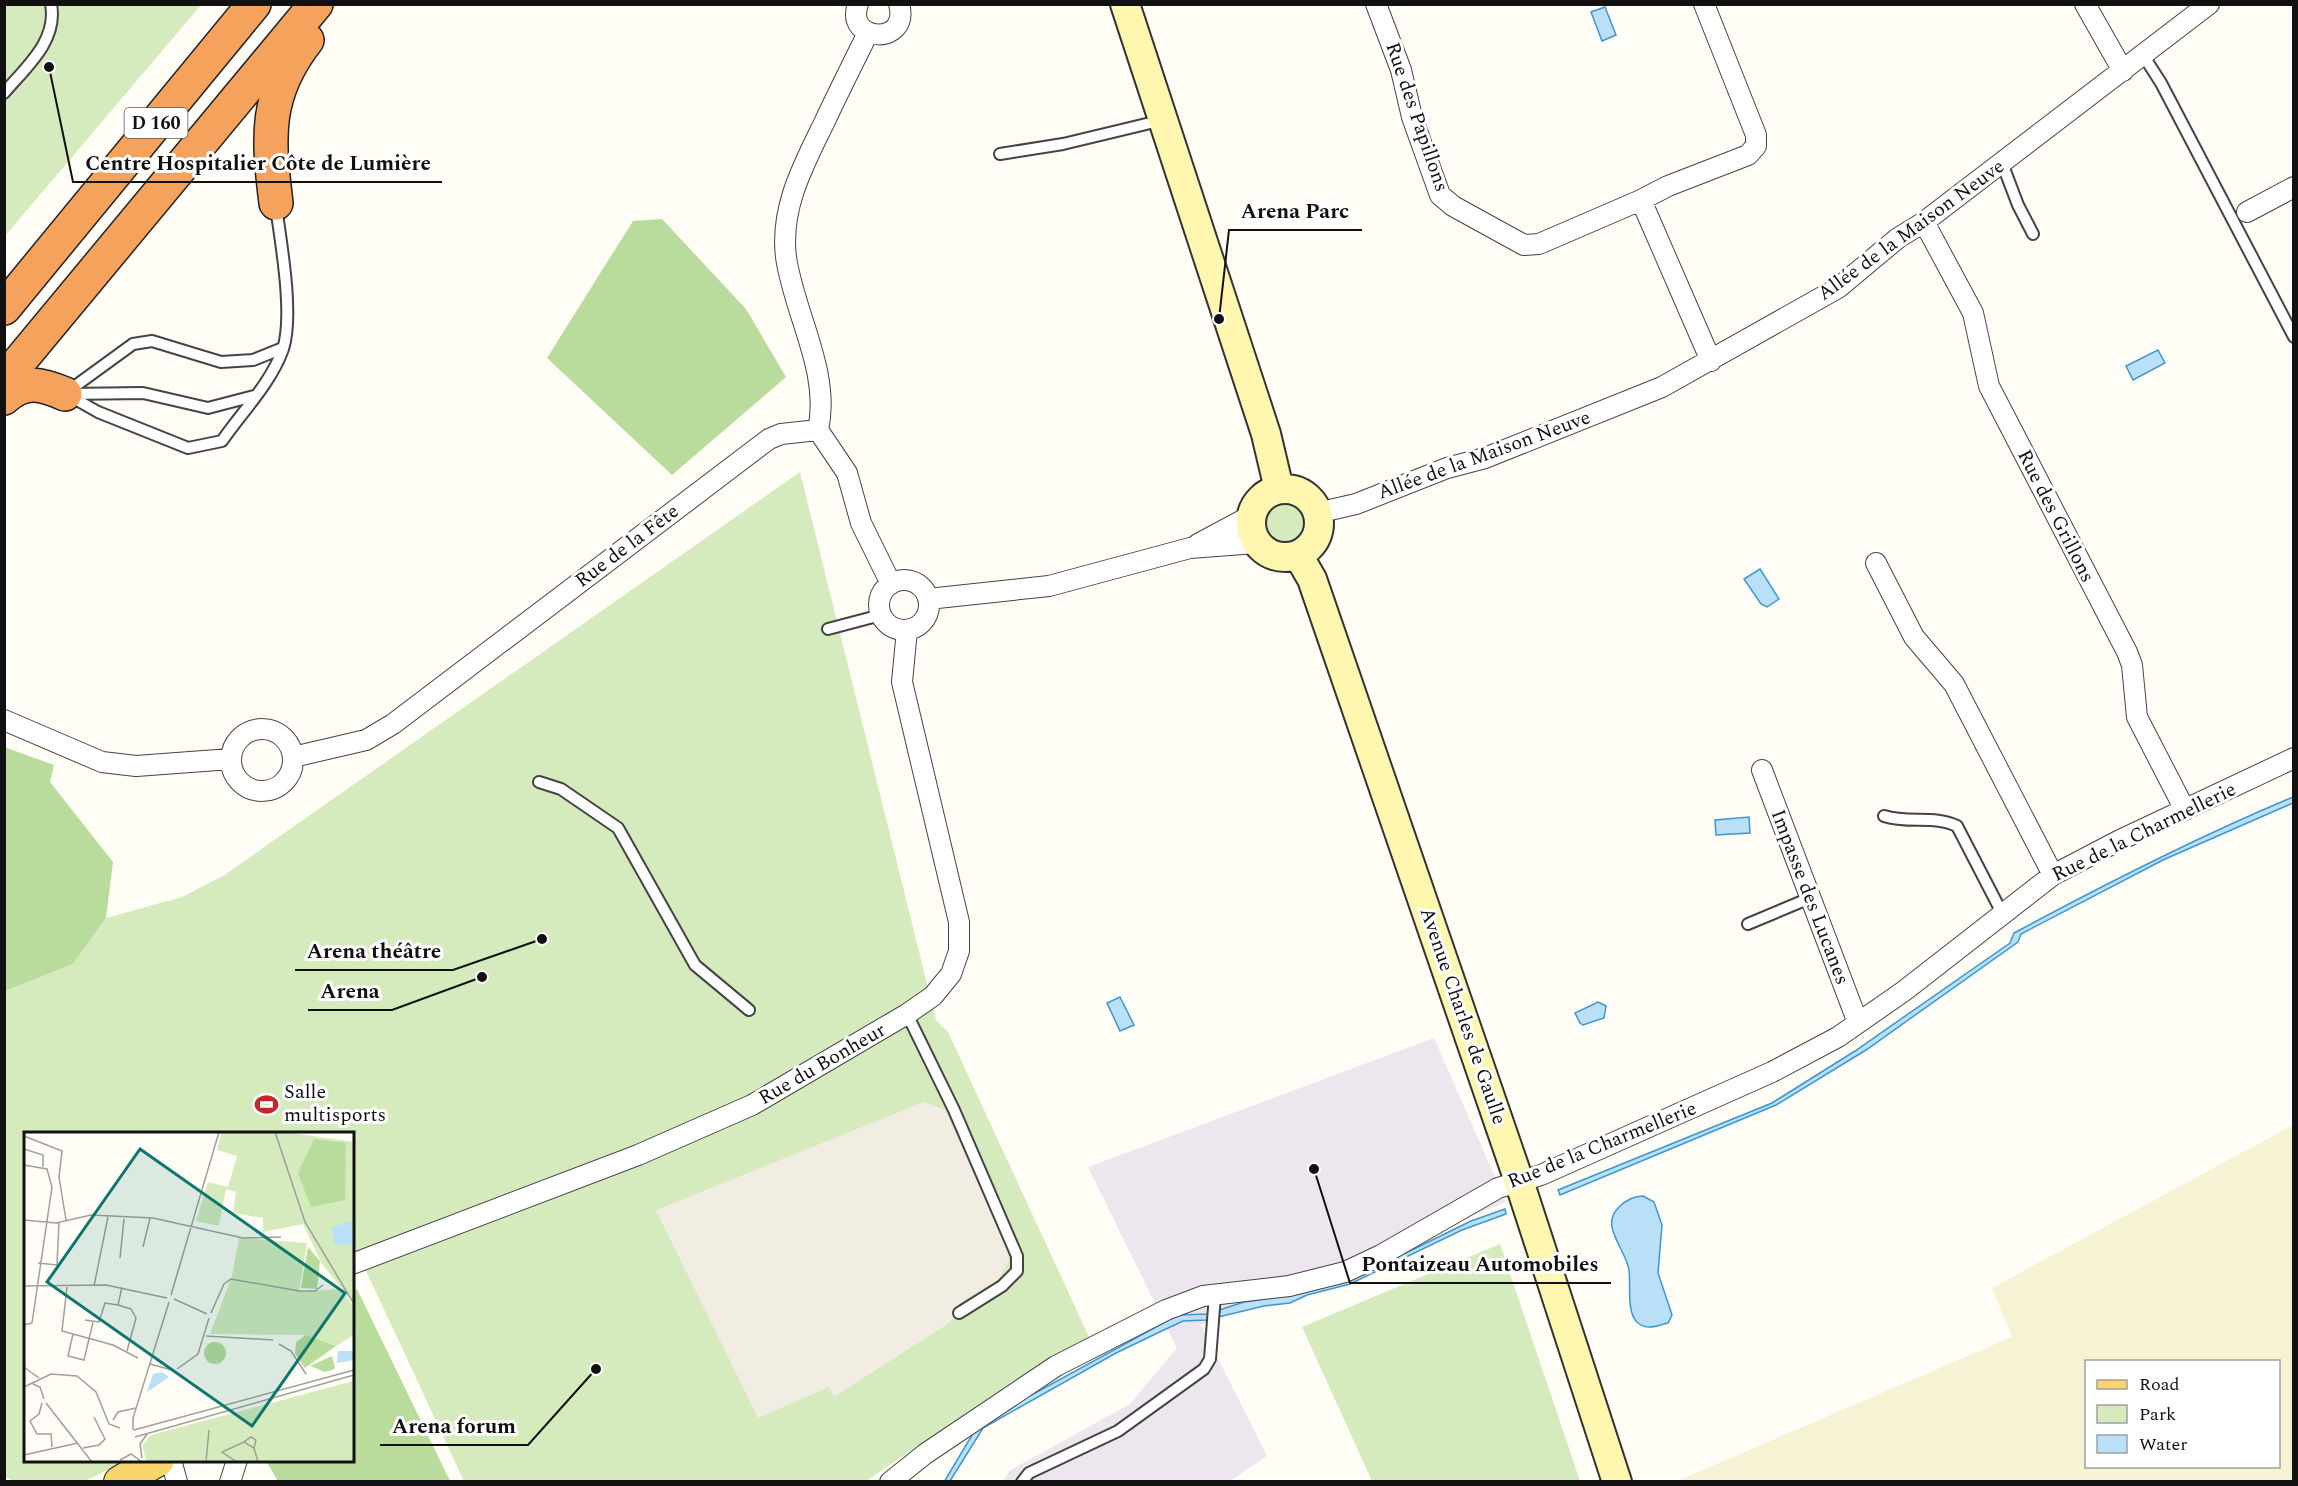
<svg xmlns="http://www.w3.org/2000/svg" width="2298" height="1486" viewBox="0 0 2298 1486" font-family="Spectral,serif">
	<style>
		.industrial { fill: #eee6ef }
		.farmland { fill: #f6f3d4; fill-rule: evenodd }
		.green { fill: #d5ebbd }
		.forest { fill: #b9dc9c }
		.plaza { fill: #f1ede2 }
		.water { fill: #b9e0f7; stroke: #3f96cf; stroke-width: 1.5 }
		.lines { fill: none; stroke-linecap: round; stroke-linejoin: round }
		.lane-casing { stroke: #444; stroke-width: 14 }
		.street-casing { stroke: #444; stroke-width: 22 }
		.secondary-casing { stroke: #333; stroke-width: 32 }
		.primary-casing { stroke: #222; stroke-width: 34 }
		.highway-casing { stroke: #222; stroke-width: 36 }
		.lane { stroke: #fff; stroke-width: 10 }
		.street { stroke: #fff; stroke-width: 20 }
		.secondary { stroke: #fff6b0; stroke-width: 28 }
		.primary { stroke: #f9d66b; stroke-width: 32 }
		.highway { stroke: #f5a25d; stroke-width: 33 }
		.labels { text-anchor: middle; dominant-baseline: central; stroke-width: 6; stroke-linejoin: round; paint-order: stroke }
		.shield { fill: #fff; stroke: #585858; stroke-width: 1.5 }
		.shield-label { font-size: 18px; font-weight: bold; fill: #111 }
		.street-label { font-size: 20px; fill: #111; stroke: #fff }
		.poi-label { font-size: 20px; fill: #111; stroke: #fff; text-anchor: start }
		.inset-road { fill: none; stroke: #a09f9a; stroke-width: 1.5 }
		.view { fill: #0f766e; fill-opacity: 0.15; stroke: #0f766e; stroke-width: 3 }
		.inset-edge { fill: none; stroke: #111; stroke-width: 3 }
		.leader { fill: none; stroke: #111; stroke-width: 2 }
		.callout-dot { fill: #111; stroke: #fff; stroke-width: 2 }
		.callout-label { font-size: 21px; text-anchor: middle; font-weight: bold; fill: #111; stroke: #fff; stroke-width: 6; stroke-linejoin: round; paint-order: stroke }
	</style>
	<rect width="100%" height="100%" fill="#fffdf5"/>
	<!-- industrial -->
	<path class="industrial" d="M1434,1038L1506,1202L1201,1325L1267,1456L1230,1481L1003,1482L1009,1471L1130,1404L1177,1348L1088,1167Z"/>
	<!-- farmland -->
	<path class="farmland" d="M2293,1125V1481H1677L2012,1337L1992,1288ZM2086,1362H2278V1466H2086Z"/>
	<!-- green -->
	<path class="green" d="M5,5H201L5,236Z
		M800,472L936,1020L948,1032L1090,1339L1005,1387L866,1481H464L355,1247L353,1248L352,1134H26V1460L126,1461L85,1481L16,1482L5,1477V991L73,964L106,918L182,897L223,876Z
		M1263 522a21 21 0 1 1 42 0a21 21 0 1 1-42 0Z
		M1500,1244L1580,1481H1372L1302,1327Z"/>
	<!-- forest -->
	<path class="forest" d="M662,219L746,309L786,377L672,475L547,358L633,221Z
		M4,747L54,765L50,782L113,862L106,918L73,964L5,991Z
		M357,1289L450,1481H278L266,1461L352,1460V1292Z"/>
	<!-- plaza -->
	<path class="plaza" d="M924,1102L945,1110L1009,1251L1008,1262L999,1279L960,1303L959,1313L946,1325L834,1397L829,1387L758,1418L656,1210Z"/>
	<!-- water -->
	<path class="water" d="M1605,7L1616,35L1602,41L1591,12Z
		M2158,350L2165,363L2133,380L2126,366Z
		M1760,569L1779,599L1767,607L1761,604L1744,579Z
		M2293,797V803L2163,860L2021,934L2018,942L1866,1050L1776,1105L1560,1195L1558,1190L1772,1103L1855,1051L2010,943L2014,933C2105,884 2197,837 2293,797Z
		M1749,817L1750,833L1716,835L1715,820Z
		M1120,997L1134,1025L1120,1031L1107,1003Z
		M1598,1002L1606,1006L1604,1018L1583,1025L1580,1023L1575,1013Z
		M1643,1196L1654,1202L1662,1225L1658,1273L1672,1315L1668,1323C1658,1325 1648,1331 1638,1323C1626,1314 1631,1284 1629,1270C1626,1249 1599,1226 1619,1207C1626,1200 1633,1196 1643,1196Z
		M1505,1209L1506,1214L1462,1230L1350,1284L1307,1295L1290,1303L1264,1306L1206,1320L1183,1321L1168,1328L1116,1353L983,1428L950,1481L944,1482L975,1430L1013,1405L1178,1315L1207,1314L1244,1302L1292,1295L1369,1271L1471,1221Z"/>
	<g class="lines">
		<defs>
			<path id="lane" d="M2143,55L2161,83L2294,337
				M4,93C26,67 58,41 51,4
				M1000,154L1063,144L1163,120
				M2002,163L2018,205L2033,234
				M67,392L133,344L152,341L221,362L253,360L283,348
				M68,394L143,393L208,408L254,396
				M68,395L98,412L188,448L222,441C242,412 271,383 283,349C294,315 281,243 276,207
				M828,629L881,615
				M539,782L561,789L618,828L695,965L749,1010
				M1884,816C1908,824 1935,815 1957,826L2002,913
				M1748,924L1810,898
				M907,1014L954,1110L1017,1256V1271L1002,1286L959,1313
				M1022,1482L1029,1473L1118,1431L1204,1369L1210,1359L1215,1295"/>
			<path id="street" d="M858,4C844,43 911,46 899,4
				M1376,4L1401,70L1412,117L1440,195L1453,206L1524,245L1539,244L1641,200L1711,361
				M2085,4L2123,71
				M1641,200L1668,186L1748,155L1756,146V135L1704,4
				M2247,212L2294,187
				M1924,222L1973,313L1989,386L2127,652L2132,665L2137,717L2185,810
				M818,430C831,372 794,314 786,257C780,208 803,166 824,123C838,93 853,63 868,33
				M818,430L847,473L861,523L891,584
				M1317,513L1356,504L1447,468L1485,458L1662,387L1838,288L1898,238L1924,222L2209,4
				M1198,544L1252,515
				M1876,563L1914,637L1954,684L2053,875
				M879 605a25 25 0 1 1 50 0a25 25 0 1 1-50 0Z
				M928,599L1049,586L1190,548L1256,543
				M4,720L102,762L136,766L231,759
				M231 760a31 31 0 1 1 62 0a31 31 0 1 1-62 0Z
				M293,757L366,740L393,724L769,439L781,434L818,430
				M1762,770L1858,1023
				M352,1264L638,1155L752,1105L907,1014L933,996L951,974L959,951V922L902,682L907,630
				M171,1460L177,1482
				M230,1482L237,1460
				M890,1482L925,1454L1056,1366L1166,1310L1203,1296L1289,1286L1345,1272L1381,1255L1498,1188L1541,1175L1772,1072L1838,1037L1904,991L2053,875L2118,841L2294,758"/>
			<path id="secondary" d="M1125,4L1266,434L1279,489
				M1251 523a34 34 0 1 1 68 0a34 34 0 1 1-68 0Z
				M1298,555L1312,579L1519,1181L1617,1482"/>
			<path id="primary" d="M120,1482L158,1460"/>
			<path id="highway" d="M276,203C268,138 264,95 307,40
				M4,308L254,4
				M4,380L316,4
				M4,398C25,379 42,384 65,394"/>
		</defs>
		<!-- lane casing -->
		<use href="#lane" class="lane-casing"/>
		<!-- street casing -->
		<use href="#street" class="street-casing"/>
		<!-- secondary casing -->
		<use href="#secondary" class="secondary-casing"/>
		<!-- primary casing -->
		<use href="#primary" class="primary-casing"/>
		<!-- highway casing -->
		<use href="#highway" class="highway-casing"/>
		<!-- lane -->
		<use href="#lane" class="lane"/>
		<!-- street -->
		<use href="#street" class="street"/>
		<!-- secondary -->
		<use href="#secondary" class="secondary"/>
		<!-- primary -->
		<use href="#primary" class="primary"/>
		<!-- highway -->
		<use href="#highway" class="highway"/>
	</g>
	<!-- icons -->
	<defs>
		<symbol id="stadium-bare" viewBox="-9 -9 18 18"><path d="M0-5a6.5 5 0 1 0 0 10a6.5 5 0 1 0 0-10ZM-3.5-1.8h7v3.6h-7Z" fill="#c4262e" stroke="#fff" stroke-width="2.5" paint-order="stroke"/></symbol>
	</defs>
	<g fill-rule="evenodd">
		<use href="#stadium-bare" x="250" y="1088" width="33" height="33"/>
	</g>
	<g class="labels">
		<!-- shield labels -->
		<rect class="shield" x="124.5" y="108" width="63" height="30" rx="4.5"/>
		<g class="shield-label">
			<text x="156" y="123">D 160</text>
		</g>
		<!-- street labels -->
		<g class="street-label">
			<text transform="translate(1417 117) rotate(71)">Rue des Papillons</text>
			<text transform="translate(1911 230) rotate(-36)">Allée de la Maison Neuve</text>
			<text transform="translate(1484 455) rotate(-20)">Allée de la Maison Neuve</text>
			<text transform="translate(2056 516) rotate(63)">Rue des Grillons</text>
			<text transform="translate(627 546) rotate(-37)">Rue de la Fête</text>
			<text transform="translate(2144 832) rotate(-26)">Rue de la Charmellerie</text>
			<text transform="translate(1810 897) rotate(69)">Impasse des Lucanes</text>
			<text transform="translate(1463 1016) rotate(71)">Avenue Charles de Gaulle</text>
			<text transform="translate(822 1064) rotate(-30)">Rue du Bonheur</text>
			<text transform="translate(1602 1145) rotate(-22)">Rue de la Charmellerie</text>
		</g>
		<!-- poi labels -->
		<g class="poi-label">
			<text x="284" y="1092">Salle<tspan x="284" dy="23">multisports</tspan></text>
		</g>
	</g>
	<!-- overview -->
	<g transform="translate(24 1132)">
		<rect width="330" height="330" fill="#fffdf5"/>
		<path d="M198,0H261L330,10V172L298,132L279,92L239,100V86L209,81L212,60L202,57L195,94L172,89L184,50L204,55L213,24L193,18ZM215,106L283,111L275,160L317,157L330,175V203L312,214L282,203L186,202L208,144ZM330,249V330H123L118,314L127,303Z" fill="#d5ebbd"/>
		<path d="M290,7L322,11L321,68L287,75L274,41ZM284,115L296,129L293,157L277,156ZM282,203L312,214L281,236L271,222L272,210ZM180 221a11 11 0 1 1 22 0a11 11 0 1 1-22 0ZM308,224L311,236L308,238L301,240L286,234Z" fill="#b9dc9c"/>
		<path d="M330,88V113L311,112L307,95ZM314,219H330V228L313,231ZM138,240L145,245L123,260L129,242Z" fill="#b9e0f7"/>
		<path class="inset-road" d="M251,0L281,90L330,172M0,4L38,19L35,45L42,88M0,17L19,23V35M0,33L23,37L28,55L8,191L0,193M0,88L32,91L67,83L129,86L219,106L257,105M119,115L126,86M96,126L100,87M14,131L33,133L35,90M0,154L82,153L143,166M70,154L84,85M43,155L38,199L89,213L114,226M98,155L94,173L107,177L112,186L103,219M147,163L195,0M150,167L183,182M187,181L200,152L207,147L275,159H291L299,153M61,188L75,190L81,171L94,173M49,202L44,224L60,228L69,190M182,204L249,208M255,212L267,219L282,242M126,232L148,238M0,235L15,246M153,237L174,222L185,186M9,252L16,255L20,267M0,255L27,242L53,244L72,260L85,292L96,296M18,271L15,282L6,289L13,302H27L28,315M22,271L68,330M89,288L94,280L112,276M109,298V286L145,170M110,298L330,238M111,305L330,243M59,316L75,313L81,307L70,285M230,316L232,308L227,305L220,310L230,316L234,330M0,323L54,311M118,326L116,312L123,302M96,328L107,322L118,330M182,330L185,298M213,330L198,320L220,310"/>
		<path class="view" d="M116,17L321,161L228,294L23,150Z"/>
		<rect width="330" height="330" class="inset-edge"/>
	</g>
	<!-- callouts -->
	<path class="leader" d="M49 67L73 182H442M1219 319L1229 230H1362M542 939L453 970H295M482 977L392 1010H308M1314 1169L1350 1283H1611M596 1369L528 1445H380"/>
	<g class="callout-dot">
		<circle cx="49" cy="67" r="6"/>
		<circle cx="1219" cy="319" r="6"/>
		<circle cx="542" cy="939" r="6"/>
		<circle cx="482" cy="977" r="6"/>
		<circle cx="1314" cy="1169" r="6"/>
		<circle cx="596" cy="1369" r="6"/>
	</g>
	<g class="callout-label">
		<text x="258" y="170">Centre Hospitalier Côte de Lumière</text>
		<text x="1295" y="218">Arena Parc</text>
		<text x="374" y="958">Arena théâtre</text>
		<text x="350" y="998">Arena</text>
		<text x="1480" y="1271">Pontaizeau Automobiles</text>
		<text x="454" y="1433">Arena forum</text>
	</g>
	<!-- border -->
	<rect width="2298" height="1486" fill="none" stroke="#111111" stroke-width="12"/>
	<!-- legend -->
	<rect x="2085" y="1360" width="195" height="108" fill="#ffffff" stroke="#a0a0a0" stroke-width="1.5"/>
	<rect x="2097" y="1380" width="30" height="9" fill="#f9d66b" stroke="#a0a0a0" stroke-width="1.5"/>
	<text x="2139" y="1390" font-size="18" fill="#111111">Road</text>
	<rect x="2097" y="1405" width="30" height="18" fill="#d5ebbd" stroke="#a0a0a0" stroke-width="1.5"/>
	<text x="2139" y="1420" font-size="18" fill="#111111">Park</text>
	<rect x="2097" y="1435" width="30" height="18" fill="#b9e0f7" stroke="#a0a0a0" stroke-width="1.5"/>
	<text x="2139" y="1450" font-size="18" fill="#111111">Water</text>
</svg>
